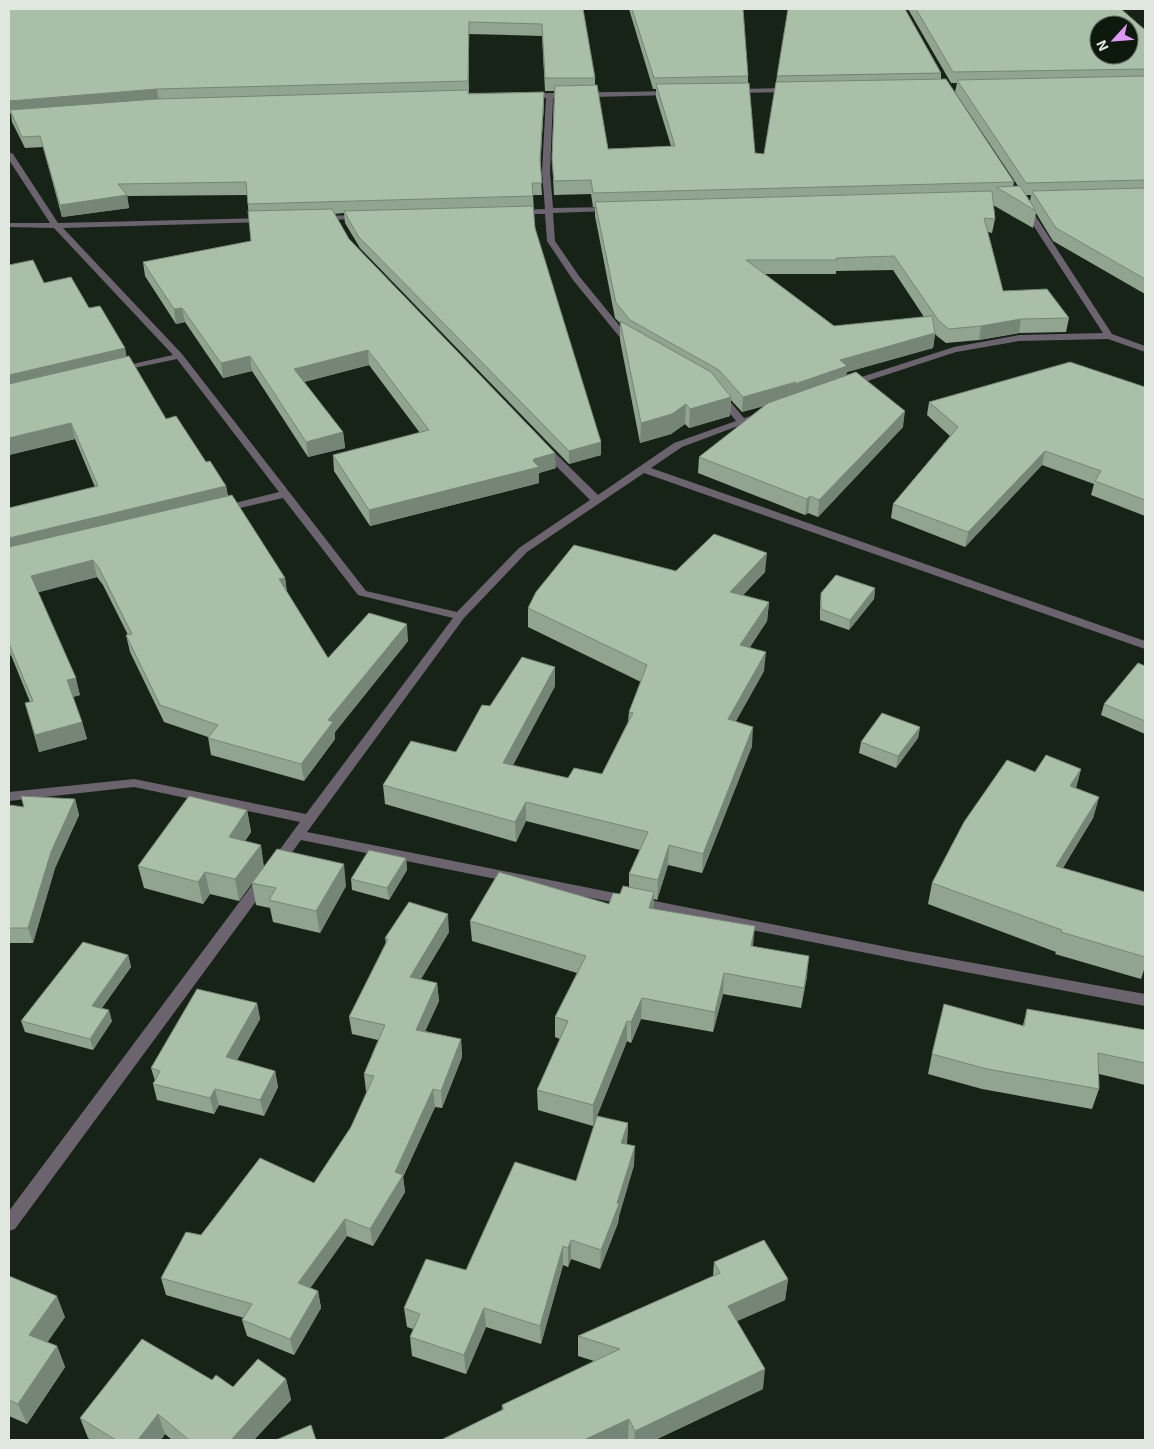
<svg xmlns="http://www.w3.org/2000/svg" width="1154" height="1449" viewBox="0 0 1154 1449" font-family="'Exo 2',sans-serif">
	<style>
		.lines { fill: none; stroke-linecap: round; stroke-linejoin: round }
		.street { fill: #6b646e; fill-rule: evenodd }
		.wall { fill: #91a490; fill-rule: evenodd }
		.shaded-wall { fill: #768676 }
		.building { fill: #a9bfa8; stroke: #768676; fill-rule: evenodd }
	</style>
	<rect width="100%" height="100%" fill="#162316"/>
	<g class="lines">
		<!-- street -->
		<path class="street" d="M790,88H793V92L733,93L729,91L733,89Z
			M676,91L677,93L673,95L553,98L550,172L553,208L611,207L615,209L611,211L553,213L555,241L579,276L628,336L638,342L633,345L622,340L573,280L547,241L545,214H519L515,212L519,210L545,209L542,172L546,98H528L524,96L528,94L550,93Z
			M9,152L13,154L58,223L269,218L270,220L266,222L63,228L182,354L366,591L457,612L519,548L590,500L541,451V447H549L598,495L674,443L736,421L715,395L720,392L723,393L744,418L760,413L765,416L682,447L651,468L1145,641V649L644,473L527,552L464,618L307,832L907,951L1145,994V1006L907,961L301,840L282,866H272L270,863L300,822L134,787L9,801V792L134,779L306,814L453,618L358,595L283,498L223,512L219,511L218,509L219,507L279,492L177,359L115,372V368L173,355L54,228L9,227V223H50L9,160Z
			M1023,206H1029L1112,334L1145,346V352L1108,339L1019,341L956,352L852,386H846V382L954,347L1019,335L1103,333L1022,208Z
			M361,215L365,217L364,219L321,220L317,218L321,216Z
			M263,876L268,877L270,881L268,885L15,1229L9,1231V1211L258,877Z"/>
	</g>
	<!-- wall -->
	<path class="wall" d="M9,9H583L595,78V85L608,149L671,146L656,97V89H653L629,9H743L748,76V83L755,153L764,154L777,76L941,73V79L1014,182L1013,187L1018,186L955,92L957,83H951L908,9H1121L1145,30V294L1053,241L1036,213L1033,228L993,205L995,219L992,233L988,232L1003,291L1069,318L1066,332L1019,333L979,340L946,343L937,336L935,334L933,348L847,372L846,376L903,427L818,517L808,513L805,515L698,473L699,457L764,406L742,412L731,400L730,416L689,428L685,424L671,434L640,443L620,340V323L615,318L595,216V207H593L591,194L554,195L552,159L554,91H545L542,36L469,34V93L544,92V103L540,166L542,195H533L535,228L601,442V455L569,464L360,248L345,223L344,213L334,214L349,239L556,468L539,473V483L370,526L334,471L333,455L420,433L369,365L304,382L343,432L345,448L308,457L252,371L223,378L185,322L176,324L145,276L143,262L251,241L247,195L127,196L129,208L62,217L43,147L25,148L12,122L11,114H9ZM1026,195H1031L1030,201ZM893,270L924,317L834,326L764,274H836V271Z
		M9,265L44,283L89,308L125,348L126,357L166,419L206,462L226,486L228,496L285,578L287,592L328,658L408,641L335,732V739L304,781L211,755L208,737L164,722L130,652L126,635H128L103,585L97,577L38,592L80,695L73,697L82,722L87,739L39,752L25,703L30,702L11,655L9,656V508L95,487L75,439L9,455Z
		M1145,387V516L1091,495L1094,484L1042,465L965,547L891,518L893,504L950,436L927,415L929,402Z
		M676,571L765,572L743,595L769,602L767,621L750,647L764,671L736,721L752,746L702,873L668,865L657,900L654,899L653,909L753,946L807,976L801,1008L723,994L713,1032L641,1019L631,1043L627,1041L593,1126L538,1110L537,1090L560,1039L555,1037V1017L577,973L472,941L470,921L609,904L629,887V874L640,850L526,821L516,842L385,804L383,785L456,752L490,706L555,686L513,765L568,778L602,774L628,722L629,712L641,682L528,627V608Z
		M875,588L874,599L849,630L820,620V604L821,593Z
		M1145,666V734L1101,715L1104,704Z
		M920,727L918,738L896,768L859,753L861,742Z
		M1081,769L1076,788L1099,797L1093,818L1063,868L1145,892V967L1141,979L1055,954L1056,952L928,904L932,883L1035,772Z
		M75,799L79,815L55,868L33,943H9V805L24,807Z
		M247,810L251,832L245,841L264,866L346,886L320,933L273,922L270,908L256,905L252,883L239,901L210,894L203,904L144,888L138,866Z
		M406,858L407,870L389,900L352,890L351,879Z
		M449,932L421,979L437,983L439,1001L425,1031L461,1039L462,1057L442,1108L435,1107L403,1177L405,1192L373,1246L347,1236L310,1288L318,1291L321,1308L294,1355L247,1336L242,1320L244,1318L166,1295L161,1278L201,1235L314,1183L351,1127L367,1092L366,1091L364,1074L378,1040L352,1034L349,1017L386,944L385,938Z
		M128,955L131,967L102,1008L112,1021L93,1050L25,1032L21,1021Z
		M257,1003L260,1019L237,1060L275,1071L278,1087L264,1116L219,1105L214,1114L157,1100L153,1084L155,1081L151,1068Z
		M1027,1009L1145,1030V1085L1099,1074V1089L1092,1109L982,1089L928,1074L932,1054L1023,1025Z
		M628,1123L627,1144L634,1165L619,1216L618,1223L600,1269L571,1259L568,1267L563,1265L541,1344L486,1327L466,1374L412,1356L410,1337L413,1329L407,1327L404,1308L466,1270L576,1181Z
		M714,1262L788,1279L785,1300L737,1321L763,1389L655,1440H629L628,1439L502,1410V1405L594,1361L578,1356V1336L713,1276Z
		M9,1276L65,1317L47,1342L57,1346L65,1367L27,1424L9,1416Z
		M286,1379L291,1400L254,1440H172L165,1434L161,1440H91L88,1438L80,1418L212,1380L233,1387Z"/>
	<!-- shaded-wall -->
	<path class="shaded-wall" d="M469,22V93L468,81Z
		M157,89L159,102L10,110L11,114H9V101Z
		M544,92V103L540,172V160Z
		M127,195L129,208L62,217L60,205Z
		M182,308L185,322L176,324L174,309Z
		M1021,319L1019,333L979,340L981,326Z
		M935,333L933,348L847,372L846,380L742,412L743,397L796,382L840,360Z
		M125,348L128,364L9,391V375Z
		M368,350L369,365L296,384L294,369Z
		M250,356L252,371L223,378L221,363Z
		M731,397L730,416L689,428L690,409Z
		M686,404L685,424L671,434L640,443L641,423Z
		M905,411L903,427L818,517L819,500Z
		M71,423L75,439L9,455V438Z
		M343,432L345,448L308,457L306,442Z
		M601,442V455L569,464V451Z
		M1045,451L1042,465L965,547L968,532Z
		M555,453L556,468L539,473V483L370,526L369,510L533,461L534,459Z
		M226,486L229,502L9,555V538Z
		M810,496L808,513L805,515L807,499Z
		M767,553L765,572L729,610L730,592Z
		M93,560L97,577L36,593L31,576Z
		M285,578L287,594L279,579Z
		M875,588L874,599L849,630L850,620Z
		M769,602L767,621L739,664L740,645Z
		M407,624L408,641L335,732V739L304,781L301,764L328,720Z
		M9,647L11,655L9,656Z
		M766,652L764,671L726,738L728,719Z
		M555,667V686L504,782L503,763Z
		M76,678L80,695L72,697L67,680Z
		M82,722L87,739L39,752L35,735Z
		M753,727L752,746L702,873L703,854Z
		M920,727L918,738L896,768L898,756Z
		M1081,769L1075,791L1070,786Z
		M1099,797L1093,818L1050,888L1056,866Z
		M75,799L79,815L55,868L33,943L28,928L51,852Z
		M526,802V821L516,842L515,822Z
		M247,810L251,832L233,859L229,837Z
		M261,845L264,867L239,901L235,879Z
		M669,845L668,865L657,900L658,880Z
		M406,858L407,870L389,900L387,888Z
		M344,864L346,886L320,933L316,911Z
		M205,872L210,894L203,904L198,882Z
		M654,892L653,912L649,908Z
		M448,914L449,932L412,994L410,977Z
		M755,926L753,946H751Z
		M128,955L131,967L95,1017L92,1006Z
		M809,956L807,976L801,1008L804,988Z
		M724,973L723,994L713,1032L715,1012Z
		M437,983L439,1001L418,1047L416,1030Z
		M642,998L641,1019L631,1043V1022Z
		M257,1003L260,1019L230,1073L226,1057Z
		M109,1010L112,1021L93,1050L90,1039Z
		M627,1021V1041L593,1126V1105Z
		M461,1039L462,1057L442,1108L441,1091Z
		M275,1071L278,1087L264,1116L260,1100Z
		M215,1089L219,1105L214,1114L210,1098Z
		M433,1089L435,1107L403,1177L405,1192L373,1246L370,1229Z
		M628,1123L627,1142L621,1162V1143Z
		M635,1146L634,1165L619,1216L618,1223L600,1269L601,1250L617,1203Z
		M345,1219L347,1236L302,1300L298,1283Z
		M571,1240V1259L568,1267V1248Z
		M563,1246V1265L541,1344L540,1326Z
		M788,1279L785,1300L726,1326L728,1306Z
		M318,1291L321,1308L294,1355L290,1339Z
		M57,1296L65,1317L38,1356L29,1335Z
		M484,1308L486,1327L466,1374L464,1355Z
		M57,1346L65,1367L27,1424L18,1404Z
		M765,1369L763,1389L655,1440H634L635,1431Z
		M286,1379L291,1400L254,1440H231Z
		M158,1414L165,1434L161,1440H138Z
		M629,1419L628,1439L625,1440H584Z"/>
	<!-- building -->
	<path class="building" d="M9,9H583L595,78H545L542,24L469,22L468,81L157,89L9,101Z
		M632,9H743L748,76L654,78Z
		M788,9H905L941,73L777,76Z
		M916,9H1121L1145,30V69L953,72ZM1099,25H1129V55H1099Z
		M1145,76V180L1026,183L957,80Z
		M946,79L1014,182L593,193L591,180L554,181L552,159L555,86L597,85L608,149L675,146L656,84L749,83L755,153L764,154L776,82Z
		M468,90V94L544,92L540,160L542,183H532L533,196L248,204L246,182L118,184L127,195L60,205L40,136L22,137L10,110L157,99Z
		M1020,186L1036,211L996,187Z
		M1145,188V279L1056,228L1032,191Z
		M992,191L995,219L984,218L1003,291L1047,289L1069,318L1021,319L981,326L949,329L939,321L894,256L836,258L837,260H746L834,326L932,316L935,333L840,360L847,366L792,385L796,382L743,397L719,370L630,320L616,303L595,202Z
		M533,206L535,228L601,442L569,451L358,236L344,211Z
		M332,209L349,239L555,453L534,459L533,461L539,467L369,510L333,455L429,430L368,350L294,369L343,432L306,442L250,356L221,363L182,308L174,309L143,262L251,241L248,211Z
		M33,260L44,283L71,277L89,308L100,306L125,348L9,375V265Z
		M620,321L711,372L731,397L690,409L686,404L672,414L641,423Z
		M129,356L166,419L176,416L206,462L210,461L226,486L9,538V508L98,486L71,423L9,438V384Z
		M1070,362L1145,387V500L1095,481L1101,471L1045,451L968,532L893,504L958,427L929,402Z
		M856,372L905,411L819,500L810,496L807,499L699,457L768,403Z
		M232,495L285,578L279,579L328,658L369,613L407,624L328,720L333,722L301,764L208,738L218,725L160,705L126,635L132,634L99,568L93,560L31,576L76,678L67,680L82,722L35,735L25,703L33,701L9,644V547Z
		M714,534L767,553L730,592L769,602L740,645L766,652L728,719L753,727L703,854L669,845L658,880L629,874L648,832L526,802L515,822L383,785L411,741L456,752L482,705L490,706L522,657L555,667L503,763L568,778L574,768L602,774L633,713L629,712L647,665L528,608L536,592L574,545L676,571Z
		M836,575L875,588L850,620L821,609V593Z
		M1138,663L1145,666V721L1104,704Z
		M882,713L920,727L898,756L861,742Z
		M1046,755L1081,769L1070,786L1099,797L1056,866L1145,892V957L1061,932L1062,930L932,883L964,822L1007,760L1035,772Z
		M21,796L75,799L51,852L28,928H9V805L24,807Z
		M189,796L247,810L229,837L261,845L235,879L205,872L198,882L138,866Z
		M277,849L344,864L316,911L269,900L276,888L252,883Z
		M369,850L406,858L387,888L351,879Z
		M499,872L609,904L613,893L620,894L623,886L654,892L649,908L755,926L751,946L809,956L804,988L724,973L715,1012L642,998L631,1022L627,1021L593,1105L537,1090L568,1021L555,1017L586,956L470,921Z
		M409,902L448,914L410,977L437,983L416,1030L461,1039L441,1091L433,1089L395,1172L403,1175L370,1229L345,1219L298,1283L318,1291L290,1339L242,1320L252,1304L161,1278L186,1232L201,1235L260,1158L314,1183L351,1127L374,1076L364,1074L385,1025L349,1017L388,939L385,938Z
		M83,942L128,955L92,1006L109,1010L90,1039L21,1021Z
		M197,989L257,1003L226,1057L275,1071L260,1100L215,1089L210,1098L153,1084L160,1071L151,1068Z
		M944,1004L1024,1026L1027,1009L1145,1030V1063L1098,1053L1099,1089L987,1069L932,1054Z
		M597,1116L628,1123L621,1143L635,1146L617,1203L619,1204L601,1250L571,1240L568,1248L563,1246L540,1326L484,1308L464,1355L410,1337L420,1314L404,1308L426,1259L466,1270L515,1162L576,1181Z
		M764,1240L788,1279L728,1306L765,1369L635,1431L629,1419L584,1440H441L504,1409L502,1405L620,1349L578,1336L720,1273L714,1262Z
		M9,1276L57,1296L29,1335L57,1346L18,1404L9,1400Z
		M142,1339L212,1380L216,1375L233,1387L258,1359L286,1379L231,1440H189L158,1414L138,1440H116L80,1418Z
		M311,1425L316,1440H276Z"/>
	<!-- border -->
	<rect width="1154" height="1449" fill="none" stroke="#dfe7de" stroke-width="20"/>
	<!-- north arrow -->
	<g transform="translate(1114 40) rotate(244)"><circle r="24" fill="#0d190d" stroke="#616b61"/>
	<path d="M0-4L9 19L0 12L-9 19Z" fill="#dd99f3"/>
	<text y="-8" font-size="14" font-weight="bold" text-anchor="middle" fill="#dfe7de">N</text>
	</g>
</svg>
